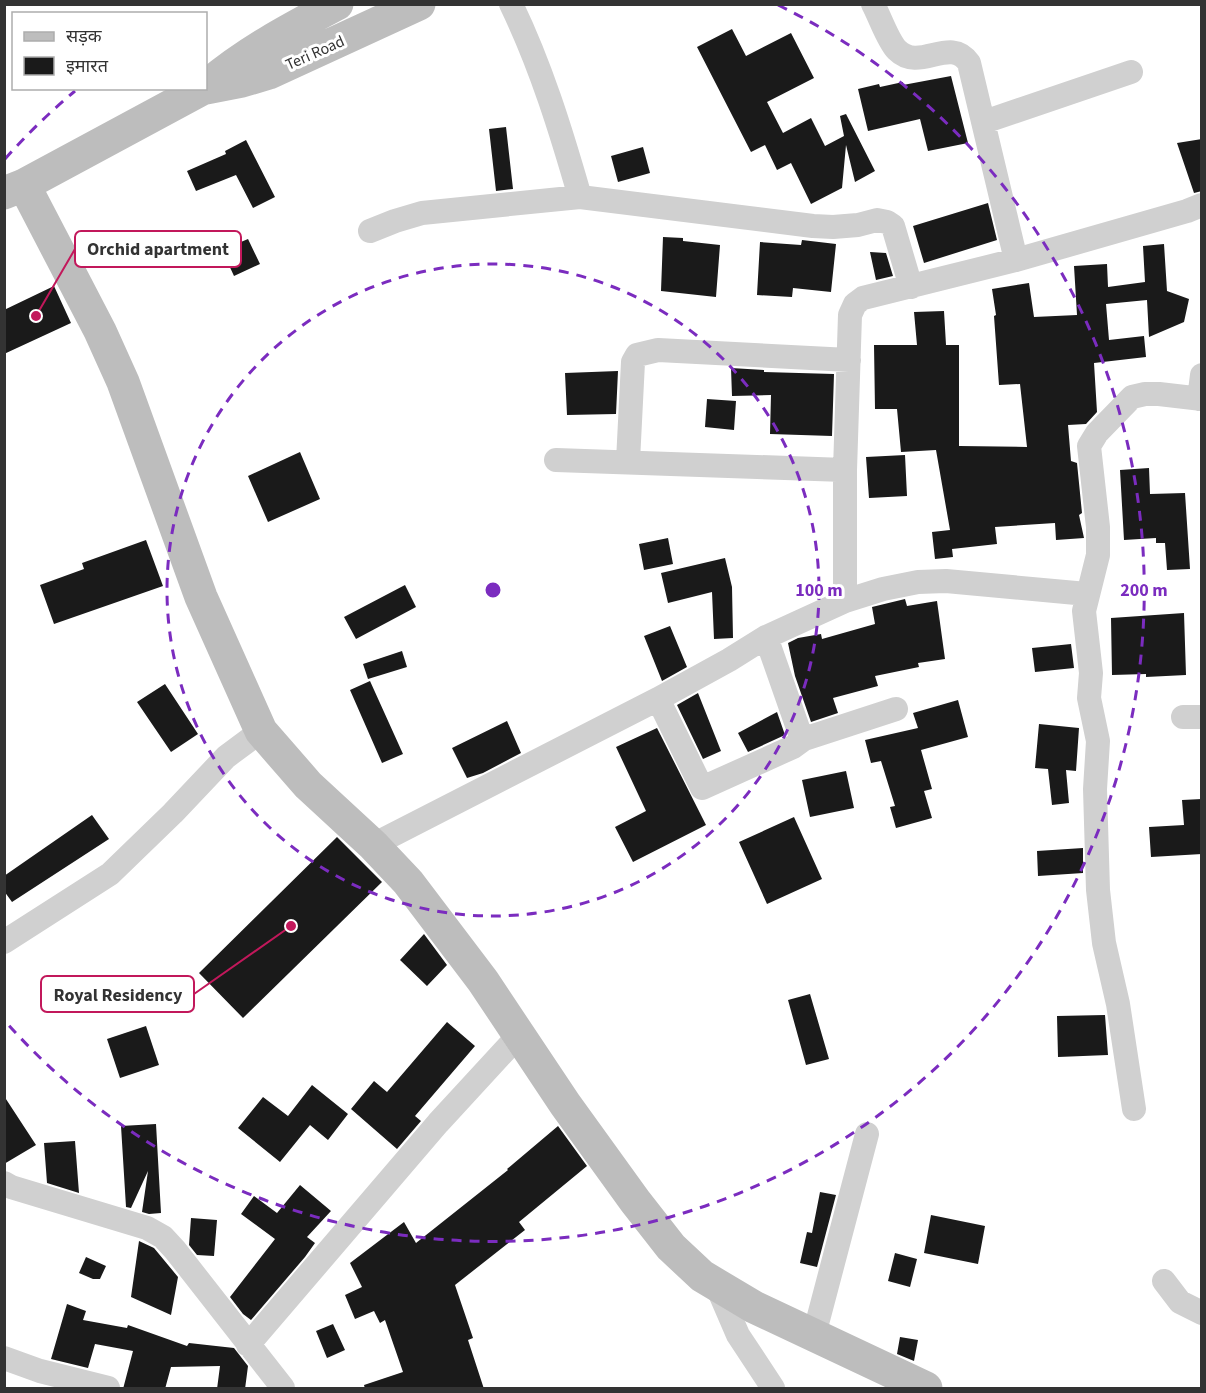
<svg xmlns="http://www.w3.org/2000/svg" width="1206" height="1393" viewBox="0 0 1206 1393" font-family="'Source Sans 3','Noto Sans Devanagari',sans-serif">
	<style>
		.building { fill: #1a1a1a }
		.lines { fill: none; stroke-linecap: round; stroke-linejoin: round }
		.street { stroke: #d0d0d0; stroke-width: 24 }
		.secondary { stroke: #bdbdbd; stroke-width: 33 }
		.ring { fill: none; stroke: #7b2cbf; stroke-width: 3; stroke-dasharray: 10 8 }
		.labels { text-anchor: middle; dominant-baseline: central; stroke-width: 6; stroke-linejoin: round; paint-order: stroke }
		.street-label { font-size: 16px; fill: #333; stroke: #fff }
		.centre { fill: #7b2cbf; stroke: #fff; stroke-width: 3 }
		.ring-label { font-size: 18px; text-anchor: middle; font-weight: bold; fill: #7b2cbf; stroke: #fff; stroke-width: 6; stroke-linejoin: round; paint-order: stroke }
		.leader { fill: none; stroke: #c2185b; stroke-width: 2 }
		.callout-dot { fill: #c2185b; stroke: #fff; stroke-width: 2 }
		.callout { fill: #fff; stroke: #c2185b; stroke-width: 2 }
		.callout-label { font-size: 18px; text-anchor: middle; font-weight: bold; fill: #333 }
	</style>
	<rect width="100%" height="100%" fill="#fff"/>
	<!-- building -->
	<path class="building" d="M732,29L746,56L791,33L814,78L767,102L783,133L811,118L825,146L844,136L840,116L846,114L875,171L855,182L846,145L842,188L811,204L791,163L777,170L765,145L751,152L697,47Z
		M951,76L968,143L928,151L920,119L868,131L858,89L879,84L880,87L903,82V85Z
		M506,127L513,189L496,191L489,129Z
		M1202,139V191L1194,193L1177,143Z
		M246,140L275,197L253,208L236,175L196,191L187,171L226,154L225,151Z
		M643,147L650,173L618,182L611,156Z
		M988,203L997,240L924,263L913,226Z
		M663,237L683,238V241L720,245L716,297L661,291Z
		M248,239L260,264L234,276L222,250Z
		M802,240L836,244L831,292L793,288L792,297L757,295L760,242L801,245Z
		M1164,244L1167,291L1189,299L1184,322L1149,337L1147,300L1106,304L1109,340L1144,336L1146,357L1094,363L1097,412L1086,424L1068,425L1071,461L1077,463L1082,513L1079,515L1084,538L1056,540L1055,523L995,527L997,544L952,549L953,557L935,559L932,532L950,530L936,450L901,452L897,409H875L874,345H917L914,312L944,311L946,345H959V446L1027,447L1020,384L999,385L994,316L996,315L992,289L1029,283L1034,317L1077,315L1074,266L1107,264L1108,287L1145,282L1143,246Z
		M870,252L886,253L893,276L876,280Z
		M54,286L71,323L4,354V310Z
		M731,368L764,370V372L834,374L832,436L770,434L771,395L732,396Z
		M618,371L616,414L567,415L565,373Z
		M707,399L736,401L734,430L705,427Z
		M300,452L320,499L268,522L248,476Z
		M905,455L907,496L869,498L866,457Z
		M1149,468L1150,494L1185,493L1190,569L1167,570L1165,543H1156V538L1124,540L1120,470Z
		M668,538L673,564L644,570L639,544Z
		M146,540L163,586L54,624L40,585L84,569L82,563Z
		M725,558L732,587L733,638L714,639L712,592L668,603L661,573Z
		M405,585L416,607L356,639L344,617Z
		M905,599L907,606L937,601L945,659L918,663L919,667L875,676L878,686L833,698L838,713L811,722L795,676L788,643L798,638L821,634L822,639L875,624L872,607Z
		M1184,613L1186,675L1146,677V674L1112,675L1111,618Z
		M670,626L687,667L662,681L644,636Z
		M1071,644L1074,668L1035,672L1032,648Z
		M402,651L407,667L368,679L363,664Z
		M370,681L403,754L382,763L350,690Z
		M165,684L198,734L171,752L137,702Z
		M698,693L721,751L703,759L677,705Z
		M958,700L968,737L921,750L932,789L924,791L932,818L896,828L890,807L895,806L881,761L871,763L865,740L918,728L913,713Z
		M777,712L785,735L748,752L738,733Z
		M507,721L521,753L483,773L467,778L452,748Z
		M1039,724L1079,728L1076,771L1066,770L1069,803L1052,805L1048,769L1035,768Z
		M657,728L706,825L633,862L615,827L646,811L616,747Z
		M846,771L854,808L810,817L802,780Z
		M1202,799V854L1151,857L1149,827L1184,825L1182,800Z
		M92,815L109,839L12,902L4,891V876Z
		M794,817L822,879L767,904L739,842Z
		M337,837L382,882L243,1018L199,973Z
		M1083,848V873L1038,876L1037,851Z
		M424,934L447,965L427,986L400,960Z
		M810,994L829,1059L806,1065L788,1000Z
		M1105,1015L1108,1055L1058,1057L1057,1016Z
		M447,1022L475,1046L415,1116L421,1121L397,1149L351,1109L374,1081L387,1092Z
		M146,1026L159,1065L120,1078L107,1039Z
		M312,1085L348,1114L328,1140L310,1125L280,1162L238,1128L263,1097L288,1116Z
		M4,1096L36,1145L4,1164Z
		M156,1124L161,1213L149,1214L142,1212L148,1171L131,1208L126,1207L121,1126Z
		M558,1126L587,1166L519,1222L525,1230L455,1285L473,1338L468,1340L484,1389H365L364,1385L403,1372L385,1320L380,1323L374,1311L355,1319L345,1295L362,1287L350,1263L404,1222L416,1243L508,1170L507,1169Z
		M75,1141L79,1193L47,1183L44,1143Z
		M300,1185L331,1211L307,1237L315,1243L305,1257L251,1320L243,1314L230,1297L275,1239L241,1214L254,1196L277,1213Z
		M820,1192L836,1195L817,1267L800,1263L807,1232L812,1233Z
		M931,1215L985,1226L978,1264L924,1253Z
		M191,1218L217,1220L214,1256L197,1255L189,1245Z
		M139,1241L154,1248L178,1277L171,1315L131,1297Z
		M895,1253L917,1259L910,1287L888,1281Z
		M86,1257L106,1266L100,1279H93L79,1273Z
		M67,1304L86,1311L83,1320L127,1328L128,1325L187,1346L189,1343L234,1348L248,1366L245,1389H217L220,1366L171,1367L165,1389H123L133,1351L95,1344L88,1368L51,1359Z
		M333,1324L345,1350L327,1358L316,1331Z
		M900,1337L918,1340L914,1361L897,1354Z"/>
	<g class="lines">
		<!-- street -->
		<path class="street" d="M511,4C541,66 561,131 580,197
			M873,4C880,17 888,41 897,50C920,73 950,35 969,63L1016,260
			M984,122L1131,72
			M370,231L395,221L422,213L580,197L813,226L833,227L858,225L877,220L887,222L893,226L911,287
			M1199,399L1202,375
			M556,460L845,470
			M628,461L633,362L637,355L658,350L849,360
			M845,601L883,589L918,582L946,581L1087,594
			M766,637L799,731
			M658,699L702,788L793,747L804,739L896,709
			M1183,717H1202
			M373,845L658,699L729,660L766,637L845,601V470L850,315L855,304L863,298L1016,260L1187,211L1202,205
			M4,942L110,874L173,813L226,757L261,731
			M1134,1109L1118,1004L1104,943L1098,890L1095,789L1098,741L1089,698L1091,673L1084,611L1098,555V527L1089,446L1097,433L1132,397L1145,394H1159L1202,399
			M4,1183L11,1187L147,1228L163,1237L175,1250L283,1388
			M1164,1281L1180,1302L1202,1313
			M716,1284L738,1335L773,1388
			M814,1335L867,1134
			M248,1345L438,1123L519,1035
			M4,1358L40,1371L108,1388"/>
		<!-- secondary -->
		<path class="secondary" d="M209,84C248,51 292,28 337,4
			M206,88L242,81L269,73L419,4
			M24,185L100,331L123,382L201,597L261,731L308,785L373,845L408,882L483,981L565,1104L635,1201L671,1247L702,1276L754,1307L926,1388
			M4,193L24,185L204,88"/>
	</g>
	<!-- distance rings -->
	<g class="ring">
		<circle cx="493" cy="590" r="326"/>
		<path d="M5 159A651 651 0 0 1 75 91M778 5A651 651 0 1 1 5 1021"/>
	</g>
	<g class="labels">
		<!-- street labels -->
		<g class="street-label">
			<text transform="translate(315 53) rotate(-24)">Teri Road</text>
		</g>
	</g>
	<circle cx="493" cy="590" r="9" class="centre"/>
	<g class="ring-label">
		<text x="819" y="596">100 m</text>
		<text x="1144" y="596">200 m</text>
	</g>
	<!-- callouts -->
	<path class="leader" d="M36 316L75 249M291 926L194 994"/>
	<g class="callout-dot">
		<circle cx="36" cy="316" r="6"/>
		<circle cx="291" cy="926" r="6"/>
	</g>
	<g class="callout">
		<rect x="75" y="231" width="166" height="36" rx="6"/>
		<rect x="41" y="976" width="153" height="36" rx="6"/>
	</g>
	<g class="callout-label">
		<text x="158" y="255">Orchid apartment</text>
		<text x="118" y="1001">Royal Residency</text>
	</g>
	<!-- border -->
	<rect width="1206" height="1393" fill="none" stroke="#333333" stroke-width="12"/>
	<!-- legend -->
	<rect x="12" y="12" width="195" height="78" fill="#ffffff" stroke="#adadad" stroke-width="1.5"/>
	<rect x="24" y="32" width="30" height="9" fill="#bdbdbd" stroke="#adadad" stroke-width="1.5"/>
	<text x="66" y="42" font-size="18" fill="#333333">सड़क</text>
	<rect x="24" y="57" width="30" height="18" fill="#1a1a1a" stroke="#adadad" stroke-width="1.5"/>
	<text x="66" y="72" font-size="18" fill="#333333">इमारत</text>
</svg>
